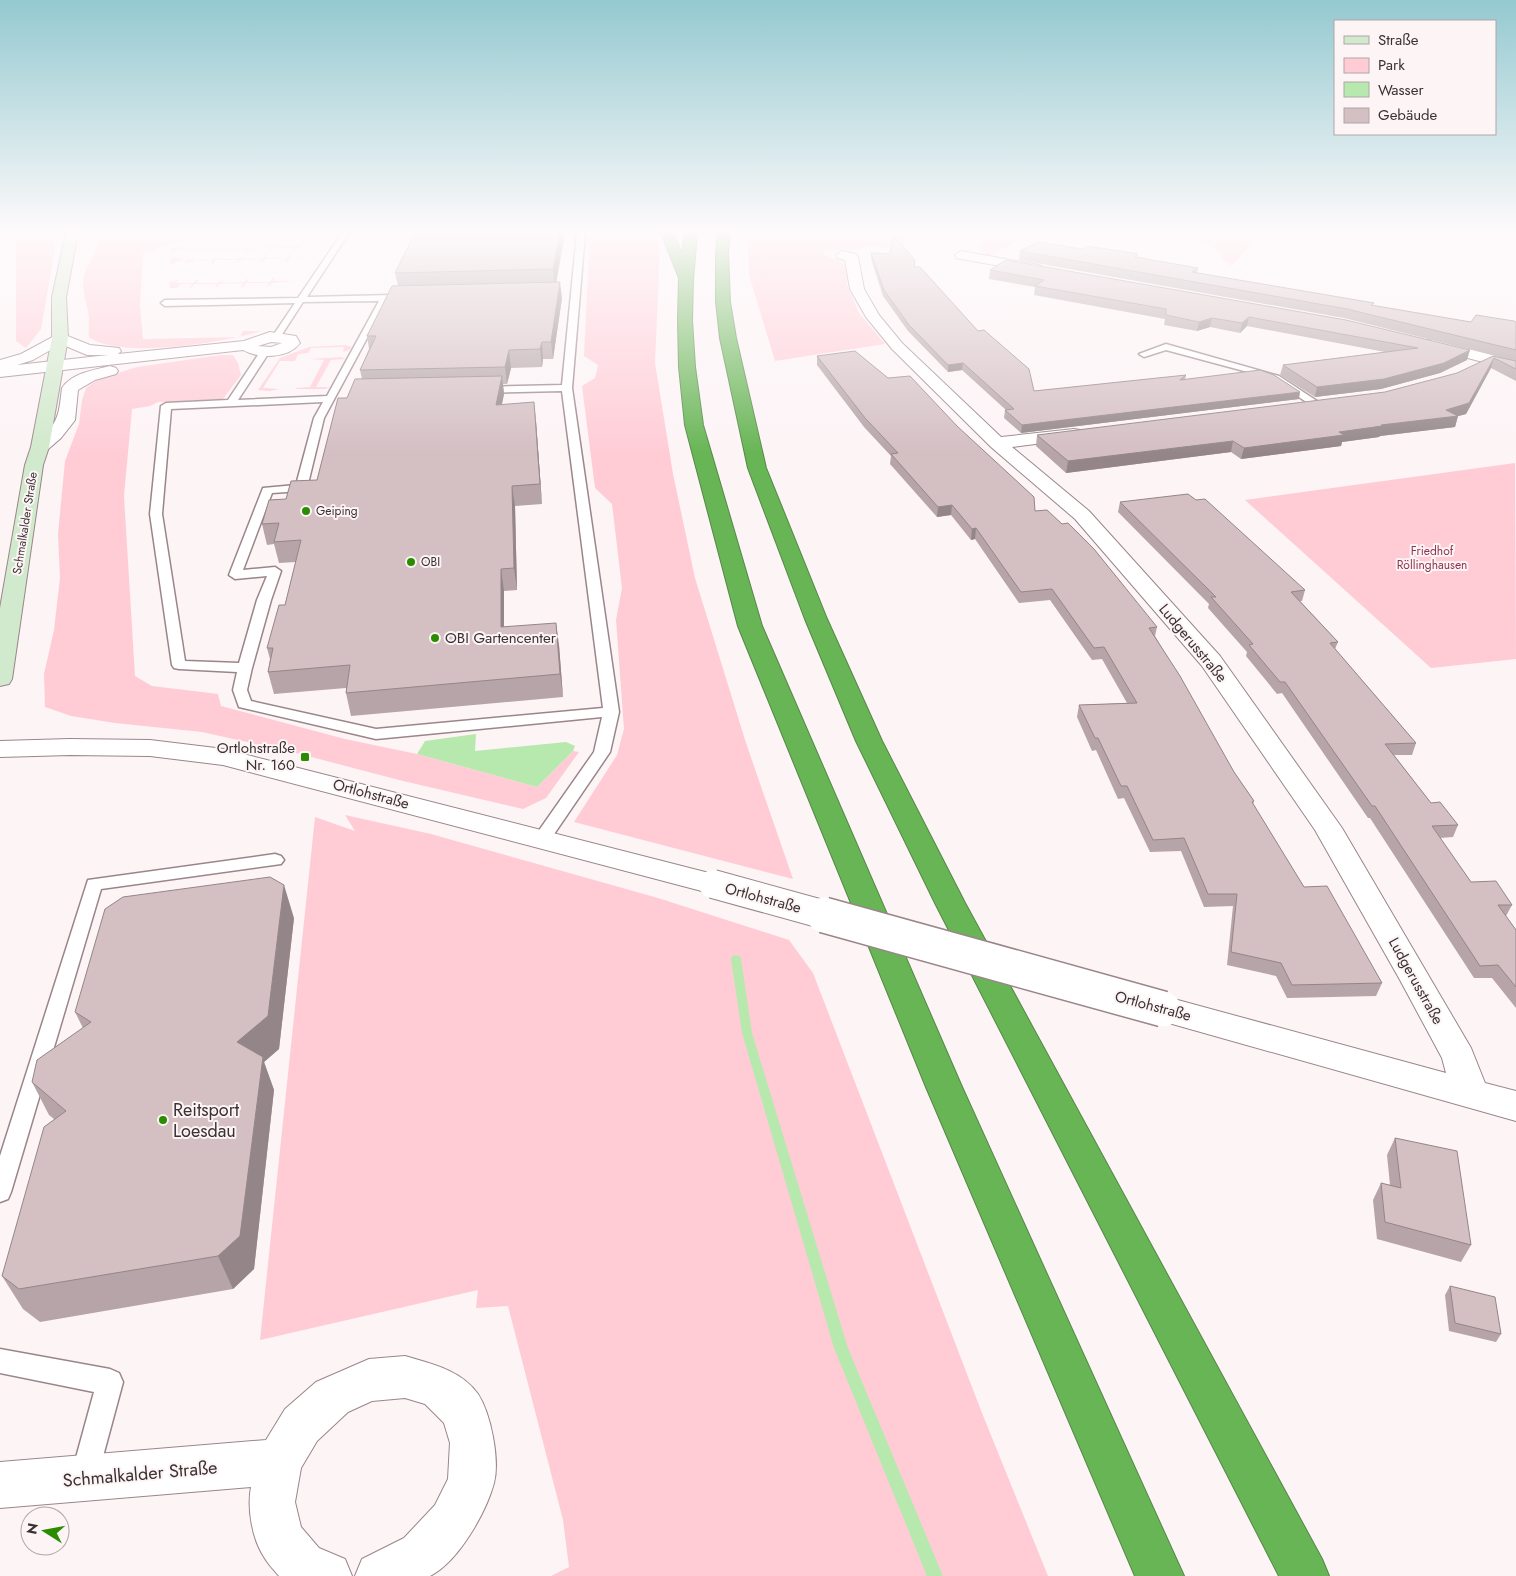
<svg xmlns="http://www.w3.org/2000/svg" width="1516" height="1576" viewBox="0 0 1516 1576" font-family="Jost,sans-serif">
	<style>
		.green { fill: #ffccd6 }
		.water { fill: #b7e8ad }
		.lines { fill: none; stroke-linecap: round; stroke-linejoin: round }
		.stream { fill: #b7e8ad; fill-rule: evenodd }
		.lane-casing { stroke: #9a868a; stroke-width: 3 }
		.street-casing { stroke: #9a868a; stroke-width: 2 }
		.secondary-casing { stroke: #9a868a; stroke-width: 2 }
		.highway-casing { stroke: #578749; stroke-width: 2 }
		.lane { fill: #fff; fill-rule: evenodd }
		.street { fill: #fff; fill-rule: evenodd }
		.secondary { fill: #d1e9cc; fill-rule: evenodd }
		.highway { fill: #67b555; fill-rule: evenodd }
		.street-bridge-far1-casing { stroke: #9a868a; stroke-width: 30; stroke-linecap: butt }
		.street-bridge-casing { stroke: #9a868a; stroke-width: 38; stroke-linecap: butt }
		.street-bridge-far1 { stroke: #fff; stroke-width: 28 }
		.street-bridge { stroke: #fff; stroke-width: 35 }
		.wall { fill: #b6a4a8 }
		.shaded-wall { fill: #948688 }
		.building { fill: #d4bfc3; stroke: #948688 }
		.poi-dot { fill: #298c01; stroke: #fdf4f6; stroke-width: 2 }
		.labels { text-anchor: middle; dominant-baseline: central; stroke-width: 4; stroke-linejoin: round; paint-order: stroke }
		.far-poi-label { font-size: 12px; fill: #3a3133; stroke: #fdf4f6; text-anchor: start }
		.far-street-label { font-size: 12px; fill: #3a3133; stroke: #fdf4f6 }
		.far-park-label { font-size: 12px; fill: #8d344e; stroke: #fdf4f6 }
		.poi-label { font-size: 15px; fill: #3a3133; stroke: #fdf4f6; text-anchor: start }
		.street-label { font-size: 15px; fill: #3a3133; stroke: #fdf4f6 }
		.near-poi-label { font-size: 18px; fill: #3a3133; stroke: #fdf4f6; text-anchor: start }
		.near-street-label { font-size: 18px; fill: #3a3133; stroke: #fdf4f6 }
	</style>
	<rect width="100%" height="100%" fill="#fdf4f6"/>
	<!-- green -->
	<path class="green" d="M2,233H53L55,249L41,329L26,348L16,341V235Z
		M102,233H218L161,247L154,251L143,253L140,305L143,339L240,337L243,331H261C226,342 118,360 89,337C88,330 89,324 89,317C87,301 79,287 86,270C92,257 100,248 102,233Z
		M590,233H655L660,248L655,363L673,474L695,578L746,743L793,879L574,822L617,755L624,729L616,620L622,588L612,504L595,488L582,386L595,378L598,365L584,356Z
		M748,233H907L903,247L910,251L868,246L857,250H824L823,255L840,261L846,267L847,285L859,313L885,344L775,361L749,275Z
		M983,233H1039L1110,246L1031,234L988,257L979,246Z
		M1189,233H1220L1252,244L1231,266L1223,259L1221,253Z
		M274,244H276L275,247H295L297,244H300L298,247L319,246L297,248L292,251L294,248H273L270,251H268L270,248L249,249L247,252H244L246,249H225L223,252H221L222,249L202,250L196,253L199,250H177L174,253L170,252L171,248L186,246L184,249H200L205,246L203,249L224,248L229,245L227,248H247L253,245L251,248L271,247Z
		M265,255H268L266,258H287L289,255H292L290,258L312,257L289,259L287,262H284L286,259H265L262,262L260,263L261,259L240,260L237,263H235L237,260H216L213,264L211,263L213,260L191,261L186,264L188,261H178L174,264H170V258L182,257L179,260H189L195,257L193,260L214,259L219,256L217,259H238L244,256L242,259L263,258Z
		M272,278H275L273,281H296L272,283L269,286H267L269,283H246L243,287H241L243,283L220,284L217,287H215L217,284H195L191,288H190L192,284H180L177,288H170L169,282L179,280L176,283H193L196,280H199L196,283H218L224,279L222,283L244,282L247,279H249L247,282H270Z
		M345,345L352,347L349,350L343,352L344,347L311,348L308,353L298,354L295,361H280L263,388L279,389L270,391L258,390L280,358L309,347Z
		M220,355H233L238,363L241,375L223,399L158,402L150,406L132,409L124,496L135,676L152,686L218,694L221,706L345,739L417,754L537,787L573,751L579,752L546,798L523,809L399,780L300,754L202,732L115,723L71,716L45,707L44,674L54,630L60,578L58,534L65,461L79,424L82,400L86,388L94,382L114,374L137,367Z
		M341,357L346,359L331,360L316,387H330L324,389H296V388L310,387L324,360L311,359Z
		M1515,463L1516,659L1431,668L1245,500Z
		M345,815L431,834L658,898L789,940L813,973L982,1413L1048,1576H551L569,1567L563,1520L508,1306L476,1308L478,1290L260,1340L315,817L355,831Z"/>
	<!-- water -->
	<path class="water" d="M476,734L475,751L566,742L575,746L573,751L537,787L417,754L425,741Z"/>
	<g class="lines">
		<!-- stream -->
		<path class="stream" d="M736,955L740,956L741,959L752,1033L848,1348L943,1576H927L834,1348L742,1033L731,959L732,956Z"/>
		<defs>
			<path id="lane" d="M342,233H349L307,297L392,295L396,298L387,301L324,418L307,488L301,491L272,493L243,570L275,567L281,571L271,600L252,668L247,690L251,701L376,729L603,708L562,391L482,393L477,390L482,387L562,385L577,233H585L572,388L619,712L610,752L548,843L542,845L536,843L533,839L594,752L602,717L376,739L239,707L233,690L237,672L179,669L174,668L172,665L150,514L161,406L166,403L228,400L262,349L265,348L270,351L238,400L327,396L379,301L303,302L279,339L276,340L272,337L295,303L165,306L161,303L165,300L298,298ZM323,402L314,418L296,485L263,488L229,575L235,579L267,576L257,600L239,663L185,661L162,514L171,409Z
				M1166,344L1279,376L1323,405L1322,407H1314L1273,380L1244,371L1166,350L1144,357L1139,354Z
				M275,854L281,856L284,860L281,864L101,889L11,1192L8,1199L0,1202V1156L88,880Z
				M0,1349L110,1369L119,1373L123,1382L95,1486L85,1490L75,1486L71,1476L94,1392L0,1373Z"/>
			<path id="street" d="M842,251L856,254L858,257L864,289L879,315L902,343L1001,437L1074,429L1080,430L1083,434L1080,438L1074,439L1012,447L1089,511L1220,656L1342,828L1471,1048L1485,1083L1516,1091V1121L1151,1018L1146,1009L1151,1000L1163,996L1446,1073L1442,1058L1400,980L1315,830L1202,666L1075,519L991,447L892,349L866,317L850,289L845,260L837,258L836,255Z
				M961,251L1039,265L1046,269L1039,273L956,258L955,255Z
				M270,332L296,336L300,343C288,359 259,359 243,350L0,377V360L21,354L60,333L90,345L119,348L121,351L118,354L244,341ZM271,342L282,343L271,347L258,346ZM61,344L87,355H108L17,365L33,360Z
				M1432,339L1516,361V371L1427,347L1424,344L1427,341Z
				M110,366L116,368L118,371L116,374L95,380L78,390L75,420L72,424L61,438L46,451L40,452L34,451L31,447C36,440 43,436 49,430C60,418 60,403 62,388C72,373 94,370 110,366Z
				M70,739L150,740L224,749L713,874L724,877L728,884L724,891L713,894L223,765L150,756L70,755L0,757V741Z
				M405,1356C432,1364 461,1370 478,1394C491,1414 500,1460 494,1483C486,1513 458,1562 430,1576H355L362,1559L404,1538L435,1505L448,1479L450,1443L444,1423L425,1404L405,1398L372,1401L348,1412L317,1441L301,1468L295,1502L301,1527L319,1548L345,1559L352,1576H279C274,1570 268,1564 264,1557C252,1539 247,1508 251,1487L0,1508V1462L266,1440L285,1409L316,1382L369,1359Z"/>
			<path id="secondary" d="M66,233H78L66,297L68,338L49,447L43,465L12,679L9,684L0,686V608L25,465L31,447L52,338V297Z"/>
			<path id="highway" d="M661,233H673L682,254L685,233H697L693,280L692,320L695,367L703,425L762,626L962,1087L1184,1576H1135L926,1087L738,626L685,425L679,367L678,320L679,278Z
				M718,233H730L728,252L730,302L736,338L766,468L827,619L882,741L965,903L1322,1559L1329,1576H1279L935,903L856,741L805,619L748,468L720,338L716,302V252Z"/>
		</defs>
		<!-- lane casing -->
		<use href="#lane" class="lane-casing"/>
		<!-- street casing -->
		<use href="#street" class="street-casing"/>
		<!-- secondary casing -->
		<use href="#secondary" class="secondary-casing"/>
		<!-- highway casing -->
		<use href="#highway" class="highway-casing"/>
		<!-- lane -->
		<use href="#lane" class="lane"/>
		<!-- street -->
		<use href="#street" class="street"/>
		<!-- secondary -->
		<use href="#secondary" class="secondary"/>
		<!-- highway -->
		<use href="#highway" class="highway"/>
		<defs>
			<path id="street-bridge-far1" d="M713,884L829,916"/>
			<path id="street-bridge" d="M824,915L1163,1009"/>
		</defs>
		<!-- street-bridge-far1 casing -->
		<use href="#street-bridge-far1" class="street-bridge-far1-casing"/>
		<!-- street-bridge casing -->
		<use href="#street-bridge" class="street-bridge-casing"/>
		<!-- street-bridge-far1 -->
		<use href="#street-bridge-far1" class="street-bridge-far1"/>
		<!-- street-bridge -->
		<use href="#street-bridge" class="street-bridge"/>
	</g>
	<!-- wall -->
	<path class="wall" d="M415,233H565L556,282L562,298L553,359H543L542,367L511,368L507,384H503L504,394L502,404L536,421L542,504L515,506L517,590L504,591V627L559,645L563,697L351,716L346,693V688L274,694L268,672L270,659L267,648L285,605L296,562L279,563L274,544L267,545L262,524L286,499L317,480L347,398L362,379L360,370L369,349L367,336L398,286L395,273Z
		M1082,249L1138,257L1198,268L1197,273L1373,306L1471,322H1516V361L1344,318L1019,260L1020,251Z
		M871,253L914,267L978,331L1034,391L1186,375L1185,380L1299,399L1021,433L1004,418L1005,410H1006L962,370L948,372L908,331L883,296L871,259Z
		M990,270L1346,320L1467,360L1440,373L1381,389L1315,397L1280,375L1283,365L1385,352L1247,326L1240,333L1210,327L1197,331L1164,325L1165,319L1034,295L1035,287L989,279Z
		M817,356L1035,511L1157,627L1155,636L1234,772L1254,801L1253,804L1304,887L1382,983L1376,996L1287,998L1276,976L1227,965L1233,906L1204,907L1181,851L1150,852L1124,798L1118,799L1096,750L1092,751L1077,717L1079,705L1127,703L1102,659L1092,660L1050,600L1019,603L975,539L971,540L951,515L937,517L890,464L891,456L864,427L817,365Z
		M1493,356L1516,361V381L1491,368L1466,414L1458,416L1455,427L1380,436L1379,437L1342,442L1341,446L1241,459L1231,452L1066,473L1036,446L1037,435L1385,392L1457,373Z
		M1120,502L1305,590L1302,601H1300L1338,642L1335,649L1416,743L1412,755H1394L1431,803L1458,825L1453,837L1440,838L1471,882L1512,905L1506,916L1516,930V1008L1492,978H1474L1370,818H1368L1282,693L1277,694L1246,656L1247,652L1208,608L1209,604L1118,512Z
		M294,918L279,1049L264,1062L274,1090L254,1269L233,1289L40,1322L23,1309L2,1276L54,1119L49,1115L32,1082L83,1028L75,1012Z
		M1395,1138L1471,1245L1461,1262L1377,1239L1373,1200L1381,1183L1390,1185L1387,1155Z
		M1450,1286L1501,1334L1496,1342L1449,1331L1445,1295Z"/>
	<!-- shaded-wall -->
	<path class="shaded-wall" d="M560,233H565L555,289L553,269Z
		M560,282L562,298L553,359L551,342Z
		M1249,317L1247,326L1240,333L1242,323Z
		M1212,318L1210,327L1197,331L1199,322Z
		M542,342L543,359L542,367L540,349Z
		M509,350L511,368L507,384L505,367Z
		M1470,350L1467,360L1440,373L1381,389L1315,397L1317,387Z
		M1494,358L1491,368L1466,414L1455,417L1458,416L1455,427L1380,436L1379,437L1342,442L1341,446L1241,459L1244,448L1381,425Z
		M963,363L962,370L948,372V365Z
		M502,376L504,394L498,423L496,405Z
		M1300,392L1299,399L1021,433L1022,425Z
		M534,402L536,421L542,504L540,484Z
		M1233,441L1231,452L1066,473L1068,461Z
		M512,486L515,506L517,590L514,568Z
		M952,505L951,515L937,517L938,507Z
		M976,528L975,539L971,540L972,529Z
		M501,569L504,591V650L501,627Z
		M556,623L559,645L563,697L560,674Z
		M284,885L294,918L279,1049L264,1062L274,1090L254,1269L233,1289L218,1256L237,1042Z"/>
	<!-- building -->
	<path class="building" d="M415,233H560L553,269L395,273Z
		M893,236L915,260L914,267H920L978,331L984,330L1029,369L1034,391L1186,375L1180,380L1260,370L1274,375L1300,392L1022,425L1005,410L1014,409L963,363L948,365L909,325L884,290L871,253L890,254Z
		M1038,242L1082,249L1087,246L1138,254L1135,257L1198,268L1192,272L1374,303L1371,305L1471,322L1476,315L1514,321L1516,322V350L1347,309L1020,251Z
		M1006,260L1346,320L1470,350L1444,363L1384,379L1317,387L1283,365L1418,348L1249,317L1242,323L1212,318L1199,322L1166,315V309L1035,286L1044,280L990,270Z
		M560,282L551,342H542L540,349L509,350L505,367L360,370L376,336H367L392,286Z
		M855,351L888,378L910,376L957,426L1034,497L1035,511L1047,510L1062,524L1068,523L1094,549L1157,627L1149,628L1180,676L1234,772L1254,801L1252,802L1304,887L1327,886L1382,983L1292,985L1281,963L1231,952L1237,894H1208L1184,838L1153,840L1127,786H1121L1098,738H1095L1079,705L1137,703L1104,647L1094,648L1052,589L1021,592L976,528L972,529L952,505L938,507L891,454L898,453L865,418L817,356Z
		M1493,356L1516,361V369L1494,358L1469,403L1446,410L1458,416L1381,425L1382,426L1339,432L1344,435L1244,448L1233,441L1068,461L1037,435L1385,392L1457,373Z
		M502,376L496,405L534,402L540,484L512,486L514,568L501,569V627L556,623L560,674L346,693L350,665L268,672L273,648H267L279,605H285L301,540L274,542L279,523L262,524L269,500L286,499L291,481L317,480L338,398H347L355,379Z
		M1188,494L1196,500L1205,499L1305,590L1291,592L1338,642L1330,643L1416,743L1385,744L1431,803L1440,802L1458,825L1432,826L1471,882L1496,881L1512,905H1498L1516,930V987L1498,965L1480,966L1375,806H1372L1285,682H1280L1249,645L1253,644L1211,597H1216L1120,502Z
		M270,877L284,885L268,1016L237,1042L263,1057L240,1236L218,1256L19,1289L2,1276L44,1127L66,1111L32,1082L37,1060L91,1022L75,1012L105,909L123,897Z
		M1395,1138L1457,1151L1471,1245L1385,1222L1381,1183L1401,1188Z
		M1450,1286L1495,1297L1501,1334L1455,1323Z"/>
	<!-- sky -->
	<linearGradient id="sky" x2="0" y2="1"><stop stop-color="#94c9d0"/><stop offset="0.51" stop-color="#fefafb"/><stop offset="1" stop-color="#fefafb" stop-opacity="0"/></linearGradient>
	<rect width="1516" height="454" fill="url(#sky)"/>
	<!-- markers -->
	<g class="poi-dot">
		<circle cx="306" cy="511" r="5"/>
		<circle cx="411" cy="562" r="5"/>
		<circle cx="435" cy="638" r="5"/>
		<rect x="300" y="752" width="10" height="10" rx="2.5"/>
		<circle cx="163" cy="1120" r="5"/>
	</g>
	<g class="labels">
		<!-- far-poi labels -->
		<g class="far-poi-label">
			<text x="316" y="511">Geiping</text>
			<text x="421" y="562">OBI</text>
		</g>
		<!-- far-street labels -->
		<g class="far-street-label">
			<text transform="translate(25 523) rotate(-81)">Schmalkalder Straße</text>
		</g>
		<!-- far-park labels -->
		<g class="far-park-label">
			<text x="1432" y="551">Friedhof<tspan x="1432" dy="14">Röllinghausen</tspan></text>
		</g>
		<!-- poi labels -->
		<g class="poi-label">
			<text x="445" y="638">OBI Gartencenter</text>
			<text x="295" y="748" text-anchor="end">Ortlohstraße<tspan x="295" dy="17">Nr. 160</tspan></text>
		</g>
		<!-- street labels -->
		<g class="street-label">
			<text transform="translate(1193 643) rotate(50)">Ludgerusstraße</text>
			<text transform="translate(371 794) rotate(15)">Ortlohstraße</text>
			<text transform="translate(763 898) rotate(15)">Ortlohstraße</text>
			<text transform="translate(1416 981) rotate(61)">Ludgerusstraße</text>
			<text transform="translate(1153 1006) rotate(15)">Ortlohstraße</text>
		</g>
		<!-- near-poi labels -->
		<g class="near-poi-label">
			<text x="173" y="1110">Reitsport<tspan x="173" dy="21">Loesdau</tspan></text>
		</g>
		<!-- near-street labels -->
		<g class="near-street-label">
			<text transform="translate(140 1474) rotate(-5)">Schmalkalder Straße</text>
		</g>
	</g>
	<!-- legend -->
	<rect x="1334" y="20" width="162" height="115" fill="#fdf4f6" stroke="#afa6a8"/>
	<rect x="1344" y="36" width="25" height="8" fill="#d1e9cc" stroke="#afa6a8"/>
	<text x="1378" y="45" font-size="15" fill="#3a3133">Straße</text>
	<rect x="1344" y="58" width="25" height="15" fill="#ffccd6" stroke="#afa6a8"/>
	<text x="1378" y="70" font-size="15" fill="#3a3133">Park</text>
	<rect x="1344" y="82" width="25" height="15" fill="#b7e8ad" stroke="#afa6a8"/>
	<text x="1378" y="95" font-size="15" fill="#3a3133">Wasser</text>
	<rect x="1344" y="108" width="25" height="15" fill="#d4bfc3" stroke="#afa6a8"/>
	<text x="1378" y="120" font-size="15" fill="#3a3133">Gebäude</text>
	<!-- north arrow -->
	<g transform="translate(45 1531) rotate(281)"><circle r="24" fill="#fdf4f6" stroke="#afa6a8"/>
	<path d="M0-4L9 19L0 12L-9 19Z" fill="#298c01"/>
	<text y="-8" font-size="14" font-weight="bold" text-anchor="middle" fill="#3a3133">N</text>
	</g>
</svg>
